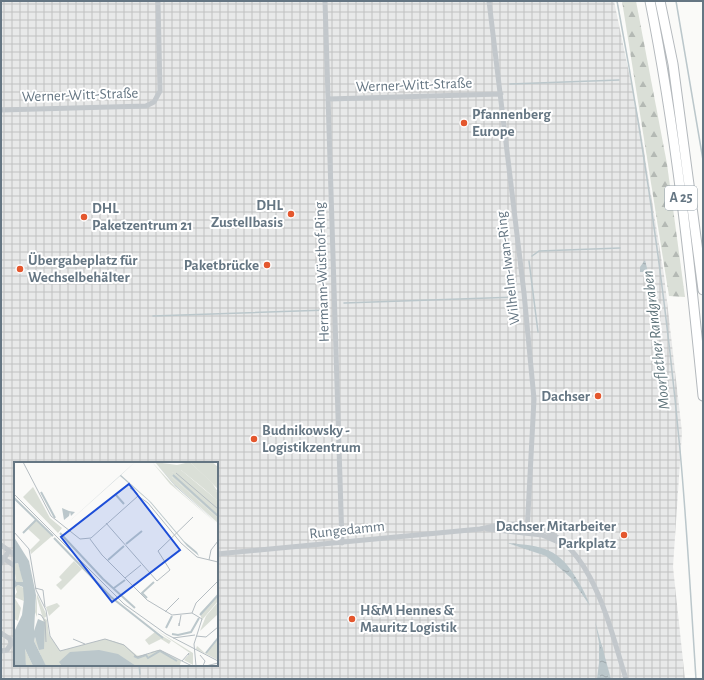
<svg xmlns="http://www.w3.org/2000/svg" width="704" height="680" viewBox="0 0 704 680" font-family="'Alegreya Sans',sans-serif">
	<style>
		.industrial { fill: url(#industrial-grid); fill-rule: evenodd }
		.forest { fill: url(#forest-firs) }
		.water { fill: url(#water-ripples) }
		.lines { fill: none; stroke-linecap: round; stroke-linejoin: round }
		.stream { stroke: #bbc7cb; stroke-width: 1.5 }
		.highway-casing { stroke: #b4b9bd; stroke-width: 11 }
		.street { stroke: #c3c8cc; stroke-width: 5 }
		.highway { stroke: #fff; stroke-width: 9 }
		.poi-dot { fill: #e4572e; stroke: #fff; stroke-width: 1.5 }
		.labels { text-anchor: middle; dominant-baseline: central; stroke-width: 4; stroke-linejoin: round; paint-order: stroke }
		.shield { fill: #fff; stroke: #939fa8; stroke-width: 1 }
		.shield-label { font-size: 14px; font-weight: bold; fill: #657683 }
		.street-label { font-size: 15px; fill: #657683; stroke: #fff }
		.poi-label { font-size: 15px; font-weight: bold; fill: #657683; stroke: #fff; text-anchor: start }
		.water-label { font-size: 16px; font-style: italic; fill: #60757c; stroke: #fff }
		.inset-river { fill: none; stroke: #bbc7cb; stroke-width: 2 }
		.inset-road { fill: none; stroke: #b5bdc2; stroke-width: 1 }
		.view { fill: #1d4ed8; fill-opacity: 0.15; stroke: #1d4ed8; stroke-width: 2 }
		.inset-edge { fill: none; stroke: #657683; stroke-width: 2 }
	</style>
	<defs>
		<pattern id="industrial-grid" width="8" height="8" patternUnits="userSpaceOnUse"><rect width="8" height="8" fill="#e8e9e9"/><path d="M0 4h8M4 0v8" fill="none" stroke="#c0c1c2"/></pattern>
		<pattern id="forest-firs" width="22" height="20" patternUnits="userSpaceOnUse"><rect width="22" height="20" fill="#dadfd7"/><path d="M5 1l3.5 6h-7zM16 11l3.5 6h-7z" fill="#b4b9b4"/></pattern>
		<pattern id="water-ripples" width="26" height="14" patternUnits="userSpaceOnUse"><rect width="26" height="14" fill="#bbc7cb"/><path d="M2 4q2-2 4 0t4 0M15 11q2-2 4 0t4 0" fill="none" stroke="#9ca6aa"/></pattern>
	</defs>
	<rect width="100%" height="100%" fill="#fafaf8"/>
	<!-- industrial -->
	<path class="industrial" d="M1,1H614L640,126L664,275L682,432L673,567L685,679H1ZM15,463H217V665H15Z"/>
	<!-- forest -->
	<path class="forest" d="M622,1H636L667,164L685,297L669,296Z"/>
	<!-- water -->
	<path class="water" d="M645,260L648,272H640V267Z
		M507,543C543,546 559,548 578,581C583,589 587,597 590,606L571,578L546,556Z
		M595,621L611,679H597L599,663V643Z"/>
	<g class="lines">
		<!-- stream -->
		<path class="stream" d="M617,1C645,149 666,299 680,450C687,526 691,603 696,679
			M676,1L703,160
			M510,84L619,80
			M532,256L539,251L620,248
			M529,261L538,332
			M344,303L517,297
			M153,316L327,310
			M601,645L603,653
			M139,665L140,674"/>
		<defs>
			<path id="highway" d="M650,1C676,131 690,264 703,396
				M660,1L673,64L703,290"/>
		</defs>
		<!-- highway casing -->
		<use href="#highway" class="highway-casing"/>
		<!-- street -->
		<path class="street" d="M325,1L342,543
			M489,1L524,293L534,399L527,533
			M328,99L501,94
			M1,110L146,106L154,102L160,91L158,1
			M487,529L542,535L563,544
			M1,545L15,555
			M217,554L480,529C497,525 514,522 531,526C592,538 610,629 626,679
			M1,557L15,566
			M1,563L9,551
			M1,633L10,639L11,644L7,650L1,651"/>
		<!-- highway -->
		<use href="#highway" class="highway"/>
	</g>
	<!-- markers -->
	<g class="poi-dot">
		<circle cx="464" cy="123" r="4"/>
		<circle cx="291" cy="214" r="4"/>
		<circle cx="84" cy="217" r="4"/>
		<circle cx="267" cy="265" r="4"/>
		<circle cx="20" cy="269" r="4"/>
		<circle cx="598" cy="396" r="4"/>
		<circle cx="254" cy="439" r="4"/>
		<circle cx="624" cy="535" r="4"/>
		<circle cx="352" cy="619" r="4"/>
	</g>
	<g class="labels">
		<!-- shield labels -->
		<rect class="shield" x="665" y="186" width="32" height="24" rx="3"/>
		<g class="shield-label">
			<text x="681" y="198">A 25</text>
		</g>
		<!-- street labels -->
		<g class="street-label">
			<text transform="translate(414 85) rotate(-2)">Werner-Witt-Straße</text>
			<text transform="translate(80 95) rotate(-2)">Werner-Witt-Straße</text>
			<text transform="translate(508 268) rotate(-97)">Wilhelm-Iwan-Ring</text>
			<text transform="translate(322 272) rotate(-92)">Hermann-Wüsthof-Ring</text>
			<text transform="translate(347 530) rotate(-6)">Rungedamm</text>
		</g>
		<!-- poi labels -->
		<g class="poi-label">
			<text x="472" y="114">Pfannenberg<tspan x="472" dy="17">Europe</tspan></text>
			<text x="283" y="205" text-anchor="end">DHL<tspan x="283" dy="17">Zustellbasis</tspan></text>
			<text x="92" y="208">DHL<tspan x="92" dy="17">Paketzentrum 21</tspan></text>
			<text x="28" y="260">Übergabeplatz für<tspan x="28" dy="17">Wechselbehälter</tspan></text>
			<text x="259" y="265" text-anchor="end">Paketbrücke</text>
			<text x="590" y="396" text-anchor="end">Dachser</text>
			<text x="262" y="430">Budnikowsky -<tspan x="262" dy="17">Logistikzentrum</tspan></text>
			<text x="616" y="526" text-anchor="end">Dachser Mitarbeiter<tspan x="616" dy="17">Parkplatz</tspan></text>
			<text x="360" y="610">H&amp;M Hennes &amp;<tspan x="360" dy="17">Mauritz Logistik</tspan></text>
		</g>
		<!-- water labels -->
		<g class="water-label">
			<text transform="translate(656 340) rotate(-97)">Moorflether Randgraben</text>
		</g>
	</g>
	<!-- overview -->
	<g transform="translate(14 462)">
		<rect width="204" height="204" fill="#fafaf8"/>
		<path d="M138,0L164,28L204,63L156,22ZM141,0L163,3L176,0L198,21L204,30L188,25L167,8L158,11V15L204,56V61L159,21ZM19,25L36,56L48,66L44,71L9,35ZM22,58L38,74L17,92L16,88L26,78L14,67ZM60,99L68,107L47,128L42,123L48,118L45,115ZM4,101L8,113L9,121L2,120L0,102ZM23,132L33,154L30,156L33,158L35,173L46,189L91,177L109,182L125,195L146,188L167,199L166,203L171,204H32L20,179L21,175L22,179L30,181L29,157L23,136V155L21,150ZM204,133V139L188,158L186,151ZM43,141L46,144L35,154L32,145ZM141,170L157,179L155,182L147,177L135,183L131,178ZM204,176V198L182,187L183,184L191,191ZM10,187H11L19,204H12Z" fill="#dadfd7"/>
		<path d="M176,0H198L204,5V27ZM189,24L204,30V39L188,25ZM4,123L10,126V139L0,135L3,130L1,125ZM139,166L179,191V203L170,198L176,191ZM91,177L102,180L101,182L110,185L118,194L132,193L134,196L139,193L137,190L144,188L163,198L146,190L141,193L147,192L162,201L144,193L136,198L130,195L121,198L108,185L93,180L90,181L91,184L82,182L65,186L63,188L66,189L56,190L50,194L53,191L58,189L53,188ZM37,181L38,198L43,204H32L25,193L36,194L34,186Z" fill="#dadfd7"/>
		<path d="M0,135L7,146L4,159L0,157Z" fill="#dadfd7"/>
		<path d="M163,8H167L204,39V56L158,15V11ZM204,140V152L186,169L192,154Z" fill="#dadfd7"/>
		<path d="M121,0L107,13L137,40L170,79L183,90L185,94L173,84L135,39L106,14L49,65ZM141,0L160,22L204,62L161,24ZM48,46L55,49L61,50L57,54L56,50L55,54L50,58ZM0,75L15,99L22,133L20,169L24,157L31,160L30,187L25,188L21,175L20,179L32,204H19L11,187L12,204H0V170L8,153L10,137L9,125L4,123L0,126V112L2,120H9L4,101L0,102ZM85,188L104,192L122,204H48L45,200L56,190Z" fill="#bbc7cb"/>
		<path class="inset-river" d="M159,13L204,54M27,30L41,56M102,33L110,42M0,36L39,74M9,71L22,58M46,71L89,117L121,146M40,76L97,135L149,176M112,82L128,69M94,98L110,84M100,126L111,118M133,136L128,131L140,120M186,153L204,133M152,166L158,154M158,172L164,173L177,170L185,156M192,191L204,176M120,194L124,196L132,193L134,196L146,189L163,199"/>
		<path class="inset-road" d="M9,0L37,54L66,77L77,76L124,34L134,41L167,81M162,11L204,47M119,27L116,26L123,31L124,35M0,32L110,142L152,172L204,199M92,61L143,119L156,108L144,89L179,55M0,70L15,87L22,128L32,148L36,174L46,189L91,177L110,183L123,195L146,188L178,204M76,77L88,93L133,138L158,153L178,151M167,81L183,95L204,100M195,98L197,88L204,79M111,116L127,103M21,126L29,128L31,145M151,150L165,136M178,151L188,157L180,182L182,204M178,151L182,141L204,119M24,152L27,153L31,159L32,180M165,161V164L167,153M182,174L192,175L204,165M159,176L181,173M59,177L71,182M186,193L191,199L189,204M168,199L175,191L174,193M192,204L204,201"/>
		<path class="view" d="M115,22L166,88L98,140L47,75Z"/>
		<rect width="204" height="204" class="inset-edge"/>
	</g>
	<!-- border -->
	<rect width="704" height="680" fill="none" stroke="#657683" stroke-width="4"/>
</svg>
